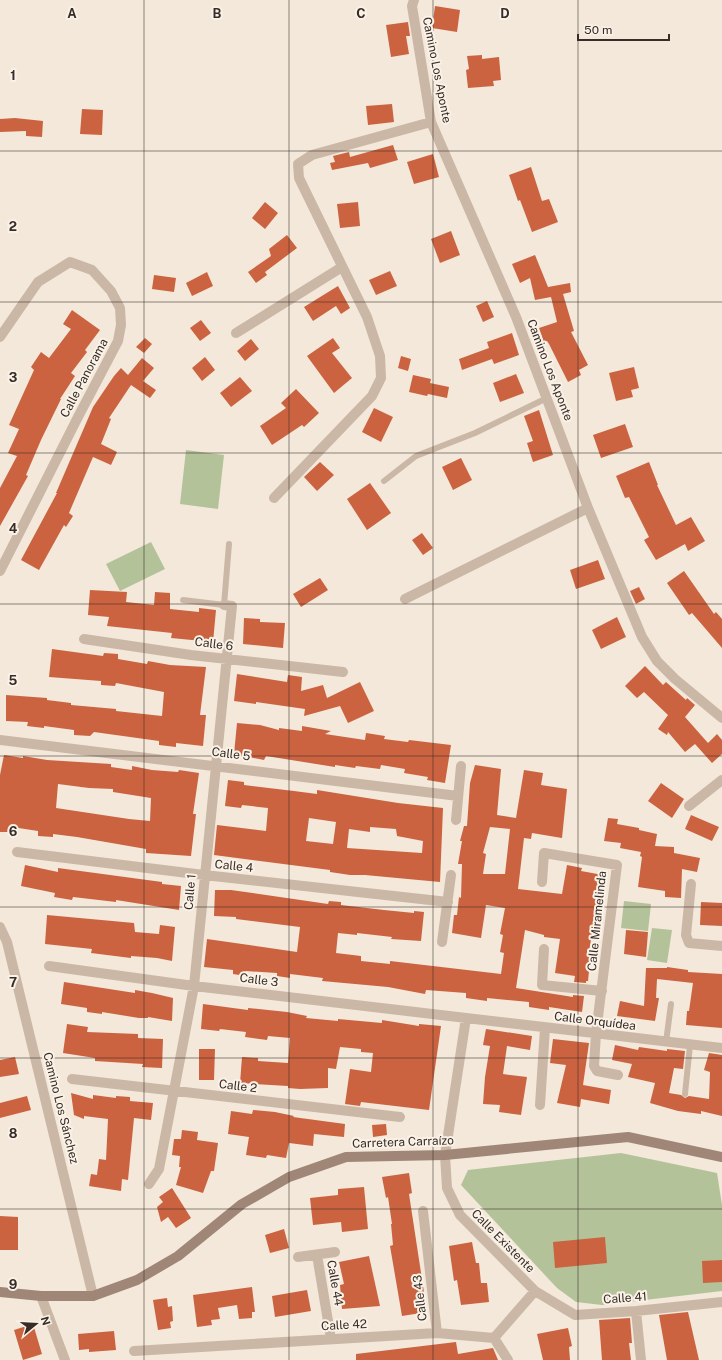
<svg xmlns="http://www.w3.org/2000/svg" width="722" height="1360" viewBox="0 0 722 1360" font-family="'Public Sans',sans-serif">
	<style>
		.green { fill: #b4c29a }
		.building { fill: #cb6340; fill-rule: evenodd }
		.lines { fill: none; stroke-linecap: round; stroke-linejoin: round }
		.lane { stroke: #cbb7a6; stroke-width: 6 }
		.street { stroke: #cbb7a6; stroke-width: 10 }
		.secondary { stroke: #9f8677; stroke-width: 10 }
		.grid { fill: none; stroke: #372c27; stroke-width: 1; stroke-opacity: 0.55 }
		.labels { text-anchor: middle; dominant-baseline: central; stroke-width: 4; stroke-linejoin: round; paint-order: stroke }
		.street-label { font-size: 12px; fill: #372c27; stroke: #faf2e7 }
		.grid-label { font-size: 13px; text-anchor: middle; font-weight: bold; fill: #372c27; stroke: #faf2e7; stroke-width: 4; stroke-linejoin: round; paint-order: stroke }
	</style>
	<rect width="100%" height="100%" fill="#f3e8da"/>
	<!-- green -->
	<path class="green" d="M186,450L224,455L218,509L180,504Z
		M151,542L165,569L120,591L106,564Z
		M624,901L651,904L648,931L621,928Z
		M652,928L672,930L667,963L647,960Z
		M621,1153L717,1173L722,1205V1291L602,1305L576,1302L557,1288L461,1185L468,1170Z"/>
	<!-- building -->
	<path class="building" d="M435,6L460,10L457,32L432,28Z
		M408,22L410,36H406L409,54L391,57L386,25Z
		M482,55V59L499,57L501,80L493,81L494,86L468,88L466,70L469,69L467,56Z
		M392,104L394,122L368,125L366,106Z
		M82,109L103,110L102,135L80,134Z
		M15,118L43,121L42,137L26,136V131L0,132V119Z
		M393,145L398,160L370,168L368,163L332,170L330,163L335,162L333,156L349,152L350,157Z
		M433,154L439,177L414,184L407,162Z
		M531,167L542,201L549,199L558,222L532,232L520,200L518,201L509,175Z
		M265,202L278,213L265,229L252,218Z
		M358,202L360,226L340,228L337,204Z
		M451,231L460,255L440,263L431,239Z
		M287,235L297,248L265,272L267,275L256,283L248,272L271,256L269,249Z
		M535,255L548,287L570,283L571,292L563,294L574,331L571,332L588,365L579,370L581,375L568,382L549,344L547,341L544,342L539,328L557,322L551,297L535,300L530,278L520,283L512,264Z
		M390,271L397,286L376,295L369,280Z
		M207,272L213,286L192,296L186,283Z
		M154,275L176,278L174,292L152,289Z
		M338,286L350,308L341,314L336,306L313,321L304,307Z
		M487,301L494,317L483,322L476,306Z
		M72,310L100,330L85,350L87,352L71,373L75,376L60,399H61L41,440L26,475L28,476L0,526V488L17,456L8,453L19,429L9,425L34,370L31,367L41,352L49,358L71,329L63,324Z
		M201,320L211,333L200,341L190,328Z
		M512,333L519,355L494,364L492,359L462,370L459,359L489,348L487,342Z
		M145,338L152,344L144,353L136,347Z
		M333,338L340,348L332,353L352,378L334,393L307,356Z
		M251,339L259,349L245,361L237,351Z
		M401,356L411,359L408,371L398,368Z
		M205,357L215,370L202,381L192,368Z
		M142,358L154,368L143,381L156,390L150,398L131,385L109,418L111,419L101,444L117,452L111,465L93,457L69,513L73,516L66,527L64,525L39,570L21,560L57,493H56L93,407L114,376L121,368L128,375Z
		M634,367L639,388L631,390L633,397L616,401L609,373Z
		M516,374L524,393L500,402L493,383Z
		M413,375L431,379L430,383L449,387L447,398L428,394L427,396L409,392Z
		M240,377L252,391L231,407L220,393Z
		M296,389L319,413L304,427L302,425L272,445L260,426L286,408L281,403Z
		M374,408L393,417L381,442L362,432Z
		M539,410L553,455L533,462L527,443L533,441L524,416Z
		M625,424L633,447L601,458L593,435Z
		M461,458L472,480L453,490L442,467Z
		M320,462L334,475L317,491L304,477Z
		M649,462L658,485H657L676,525L691,517L705,541L688,551L685,544L656,560L644,540L649,537L629,497L625,498L616,476Z
		M370,483L391,513L367,530L347,499Z
		M422,533L433,548L423,555L412,540Z
		M598,560L605,579L576,589L570,570Z
		M684,571L714,614L716,612L722,619V648L692,613L689,615L667,583Z
		M320,578L328,590L301,607L293,594Z
		M639,587L645,599L636,604L630,591Z
		M90,590L127,592L126,602L154,605L155,592L170,593V609L199,612V608L216,610L213,642L171,638L172,633L107,626L109,617L88,615Z
		M617,617L626,637L601,649L592,630Z
		M244,618L260,619V622L285,623L283,648L243,644Z
		M52,649L103,656L104,653L118,654V659L147,664L148,661L170,665L206,667L200,715H206L203,746L176,743V747L159,745V741L94,732L90,736L74,735V730L44,726V728L27,726L28,722L6,721V695L47,698V700L71,703V705L116,709V711L162,716L164,692L116,683L115,686L101,685V681L49,677Z
		M645,666L663,685L666,682L686,700L687,698L695,705L685,717L708,743L717,734L722,740V754L712,763L695,744L685,752L668,732L667,735L658,729L668,715L644,692L637,698L625,686Z
		M237,674L287,682L288,675L302,677L301,691L323,685L327,698L360,682L374,711L348,723L340,706L304,716L305,709L256,702V704L234,701Z
		M237,723L260,725L279,730V728L302,731V726L331,731L325,734L365,740L366,733L385,736L384,739L408,742L409,740L451,745L445,783L427,780L428,777L404,773L405,769L381,765L380,769L356,766L355,768L335,765V767L266,756L264,760L234,754Z
		M4,755L23,758V756L47,760L111,764V767L132,770V766L152,770L178,772L179,770L199,773L193,814H196L191,856L146,853V849L77,837L53,834V837L38,836V831L12,827V832H0V775ZM58,784L89,788L113,789V792L151,798L150,821L129,819L56,808Z
		M475,765L501,769L497,815L516,818L524,770L543,773L541,785L567,789L562,838L532,833L531,839L524,838L518,889L562,894L567,865L582,868L581,871L603,875L589,951H591L588,981H586V983L574,982L575,976L555,973L560,939L544,937V935L525,930L516,988L573,997V995L584,996L582,1012L549,1007V1010L529,1007V1002L487,998V1001L466,998V993L426,990L425,994L388,987L322,981L323,978L290,974V978L277,976V973L246,971V976L233,974V970L204,967L207,939L297,952L300,927L236,919V917L214,916L215,890H231L328,904L329,901L341,902V905L384,910L414,913V911L424,912L421,941L391,939L392,937L357,933V935L338,933L336,953L361,956V961L390,964V961L501,974L504,953L500,952L503,935L500,934L505,908L486,905L481,938L452,933L454,915H457L459,897L461,898L462,864H458L462,841H460L464,826H467L470,783ZM490,827L510,829L505,874H483L486,854L483,853Z
		M228,780L244,782V785L294,791L317,794V790L398,803L443,808L440,882L365,875H350L330,872V870L214,855L217,825L266,831L268,808L242,805L241,808L225,806ZM309,818L336,822L333,844L306,841ZM370,827L396,829L397,836L423,841L422,853L347,848L349,829L370,832Z
		M661,783L684,799L672,818L648,801Z
		M691,815L719,827L712,841L685,829Z
		M608,818L618,819L617,824L639,828V830L657,834L655,846L674,847V853L700,858L697,872L682,869L681,898L665,897V891L638,887L642,857L640,856L641,852L620,848L621,843L604,841Z
		M25,865L58,872V868L162,882V884L181,886L179,910L116,900V902L73,897L72,900L54,897L55,893L21,886Z
		M701,902L722,903V926L700,925Z
		M47,915L134,923L135,932L159,934L160,925L175,927L172,961L157,958L131,956V958L91,953L92,949L45,944Z
		M626,930L648,932L646,957L624,954Z
		M667,967L688,970V972L722,974V1028L686,1025L687,1011H689L693,983L657,979L656,998H659L655,1021L617,1016L620,1001L644,1006L646,968H667Z
		M64,982L135,993V990L152,993L173,998L172,1021L148,1017V1018H139L102,1012V1014L87,1012V1008L61,1004Z
		M203,1004L248,1010V1008L287,1012L307,1016L306,1018L338,1021V1019L382,1023V1020L419,1026V1024L441,1026L429,1110L361,1102L360,1106L345,1104L350,1069L371,1072L373,1053L361,1052V1049L340,1047L336,1069L328,1068V1088L300,1089L288,1088V1086L240,1083L242,1057L258,1058V1061L288,1063L290,1038L268,1036L267,1040L245,1037L246,1032L220,1029L219,1031L201,1029Z
		M67,1024L88,1027L87,1032L138,1034V1038L163,1039L162,1068L142,1067L143,1064L95,1061V1058L63,1053Z
		M486,1029L532,1036L530,1050L507,1046L503,1074L527,1077L521,1115L499,1112L500,1105L483,1104L485,1077L490,1046L483,1045Z
		M553,1039L589,1043L583,1085L611,1090L609,1104L581,1099L580,1107L557,1103L566,1065L550,1063Z
		M615,1045L638,1050L639,1047L667,1051V1049L685,1051L683,1069L674,1068L669,1093L681,1095L685,1098L689,1096L709,1099L710,1072L704,1070L709,1053L722,1055V1116L701,1111V1114L678,1111L650,1103L655,1083L628,1077L632,1064L612,1060Z
		M199,1049H215L214,1080H199Z
		M15,1057L19,1074L0,1077V1060Z
		M71,1093L93,1099V1095L116,1098V1096L130,1097V1101L153,1103L151,1120L134,1118L128,1180L122,1179L121,1191L89,1186L91,1174L97,1175L99,1159L106,1160L108,1119L84,1116V1119L74,1115Z
		M27,1096L31,1110L0,1118V1103Z
		M253,1110L275,1112L294,1116L293,1117L345,1124L344,1137L314,1134L313,1146L289,1143L286,1158L267,1155L266,1158L246,1155L249,1137L228,1134L231,1111L252,1114Z
		M386,1124L387,1135L373,1137L372,1125Z
		M182,1130L198,1132L197,1140L218,1143L214,1171H211L203,1193L176,1185L181,1167H179L180,1156L172,1155L174,1139H181Z
		M409,1173L412,1193L409,1194L427,1312L402,1316L390,1246L393,1245L391,1224H392L388,1197L386,1198L382,1177Z
		M364,1187L368,1229L342,1232L341,1222L313,1225L310,1198L338,1195V1189Z
		M172,1188L191,1218L176,1228L168,1217L161,1222L157,1207L163,1202L159,1197Z
		M0,1216L18,1217V1250H0Z
		M284,1229L289,1248L270,1253L265,1235Z
		M605,1237L607,1263L555,1268L553,1242Z
		M472,1242L476,1263H479L481,1283H487L489,1302L461,1305L457,1280L454,1281L449,1246Z
		M369,1256L380,1306L342,1309L340,1285L344,1284L339,1262Z
		M722,1260V1282L703,1283L702,1261Z
		M252,1287L255,1312H252V1318L239,1319L237,1305L218,1308L220,1319L211,1320L212,1325L197,1327L193,1295Z
		M307,1290L311,1311L275,1317L272,1296Z
		M167,1298L168,1307L172,1306L173,1321L170,1322L171,1328L158,1330L153,1300Z
		M688,1312L699,1360H667L659,1315Z
		M630,1318L632,1343H629L631,1360H602L599,1320Z
		M33,1324L42,1354L23,1360L14,1330Z
		M568,1328L572,1346L569,1347L570,1360H543L537,1334Z
		M114,1331L116,1350L89,1352V1349L79,1350L78,1334Z
		M456,1342L458,1354L493,1348L498,1360H356V1354Z"/>
	<g class="lines">
		<!-- lane -->
		<path class="lane" d="M384,481L416,456L475,433L547,398
			M183,600L224,605L229,544
			M666,1042L671,1004
			M685,1094L690,1045"/>
		<!-- street -->
		<path class="street" d="M414,0L412,6L431,122L516,317L588,508L642,637L657,661L675,679L722,718
			M236,333L342,267
			M0,337L38,282L70,262L92,270L111,291L120,308L121,325L118,341L78,417L0,571
			M274,498L372,396L381,378L380,356L367,317L299,178L298,164L312,155L431,122
			M405,599L588,508
			M84,639L191,655L343,672
			M0,740L458,796
			M689,806L722,780
			M456,820L461,766
			M17,852L204,875L448,902
			M542,882L544,853L617,865L596,1033L594,1066L597,1071L618,1075
			M691,884L686,935L689,943L722,946
			M0,927L7,942L93,1296
			M442,942L451,875
			M544,949L542,985L602,991
			M49,966L194,986L722,1048
			M466,1018L445,1155L447,1188L460,1215L535,1291L575,1315L636,1311L722,1302
			M72,1079L400,1117
			M540,1105L545,1028
			M149,1184L159,1169L194,986L232,606L224,605
			M423,1211L437,1333
			M317,1255L331,1339
			M298,1257L335,1252
			M41,1296L65,1360
			M636,1311L641,1360
			M494,1338L508,1360
			M134,1351L437,1333L494,1338L535,1291"/>
		<!-- secondary -->
		<path class="secondary" d="M0,1292L41,1296H93L137,1280L178,1256L242,1204L270,1188L289,1177L346,1157L445,1155L628,1137L722,1157"/>
	</g>
	<!-- grid -->
	<path class="grid" d="M144,0V1360M289,0V1360M433,0V1360M578,0V1360M0,151H722M0,302H722M0,453H722M0,604H722M0,756H722M0,907H722M0,1058H722M0,1209H722"/>
	<g class="labels">
		<!-- street labels -->
		<g class="street-label">
			<text transform="translate(437 70) rotate(79)">Camino Los Aponte</text>
			<text transform="translate(550 370) rotate(69)">Camino Los Aponte</text>
			<text transform="translate(84 378) rotate(-62)">Calle Panorama</text>
			<text transform="translate(214 644) rotate(7)">Calle 6</text>
			<text transform="translate(231 754) rotate(7)">Calle 5</text>
			<text transform="translate(234 866) rotate(6)">Calle 4</text>
			<text transform="translate(190 892) rotate(-85)">Calle 1</text>
			<text transform="translate(597 921) rotate(-84)">Calle Miramelinda</text>
			<text transform="translate(259 980) rotate(7)">Calle 3</text>
			<text transform="translate(595 1021) rotate(7)">Calle Orquídea</text>
			<text transform="translate(238 1086) rotate(7)">Calle 2</text>
			<text transform="translate(61 1108) rotate(76)">Camino Los Sánchez</text>
			<text transform="translate(403 1142) rotate(-2)">Carretera Carraízo</text>
			<text transform="translate(503 1241) rotate(45)">Calle Existente</text>
			<text transform="translate(335 1283) rotate(80)">Calle 44</text>
			<text transform="translate(420 1298) rotate(-97)">Calle 43</text>
			<text transform="translate(625 1298) rotate(-4)">Calle 41</text>
			<text transform="translate(344 1325) rotate(-3)">Calle 42</text>
		</g>
	</g>
	<g class="grid-label">
		<text x="72" y="18">A</text>
		<text x="217" y="18">B</text>
		<text x="361" y="18">C</text>
		<text x="505" y="18">D</text>
		<text x="13" y="80">1</text>
		<text x="13" y="231">2</text>
		<text x="13" y="382">3</text>
		<text x="13" y="533">4</text>
		<text x="13" y="685">5</text>
		<text x="13" y="836">6</text>
		<text x="13" y="987">7</text>
		<text x="13" y="1138">8</text>
		<text x="13" y="1289">9</text>
	</g>
	<!-- north arrow -->
	<g transform="translate(36 1324) rotate(72)" stroke="#faf2e7" stroke-width="3" paint-order="stroke">
	<path d="M0-3L7 15L0 10L-7 15Z" fill="#372c27"/>
	<text y="-6" font-size="11" font-weight="bold" text-anchor="middle" fill="#372c27">N</text>
	</g>
	<!-- scale -->
	<path d="M578 34v6h91v-6" fill="none" stroke="#372c27" stroke-width="2"/>
	<text x="584" y="34" font-size="12" fill="#372c27" stroke="#faf2e7" stroke-width="3" paint-order="stroke">50 m</text>
</svg>
